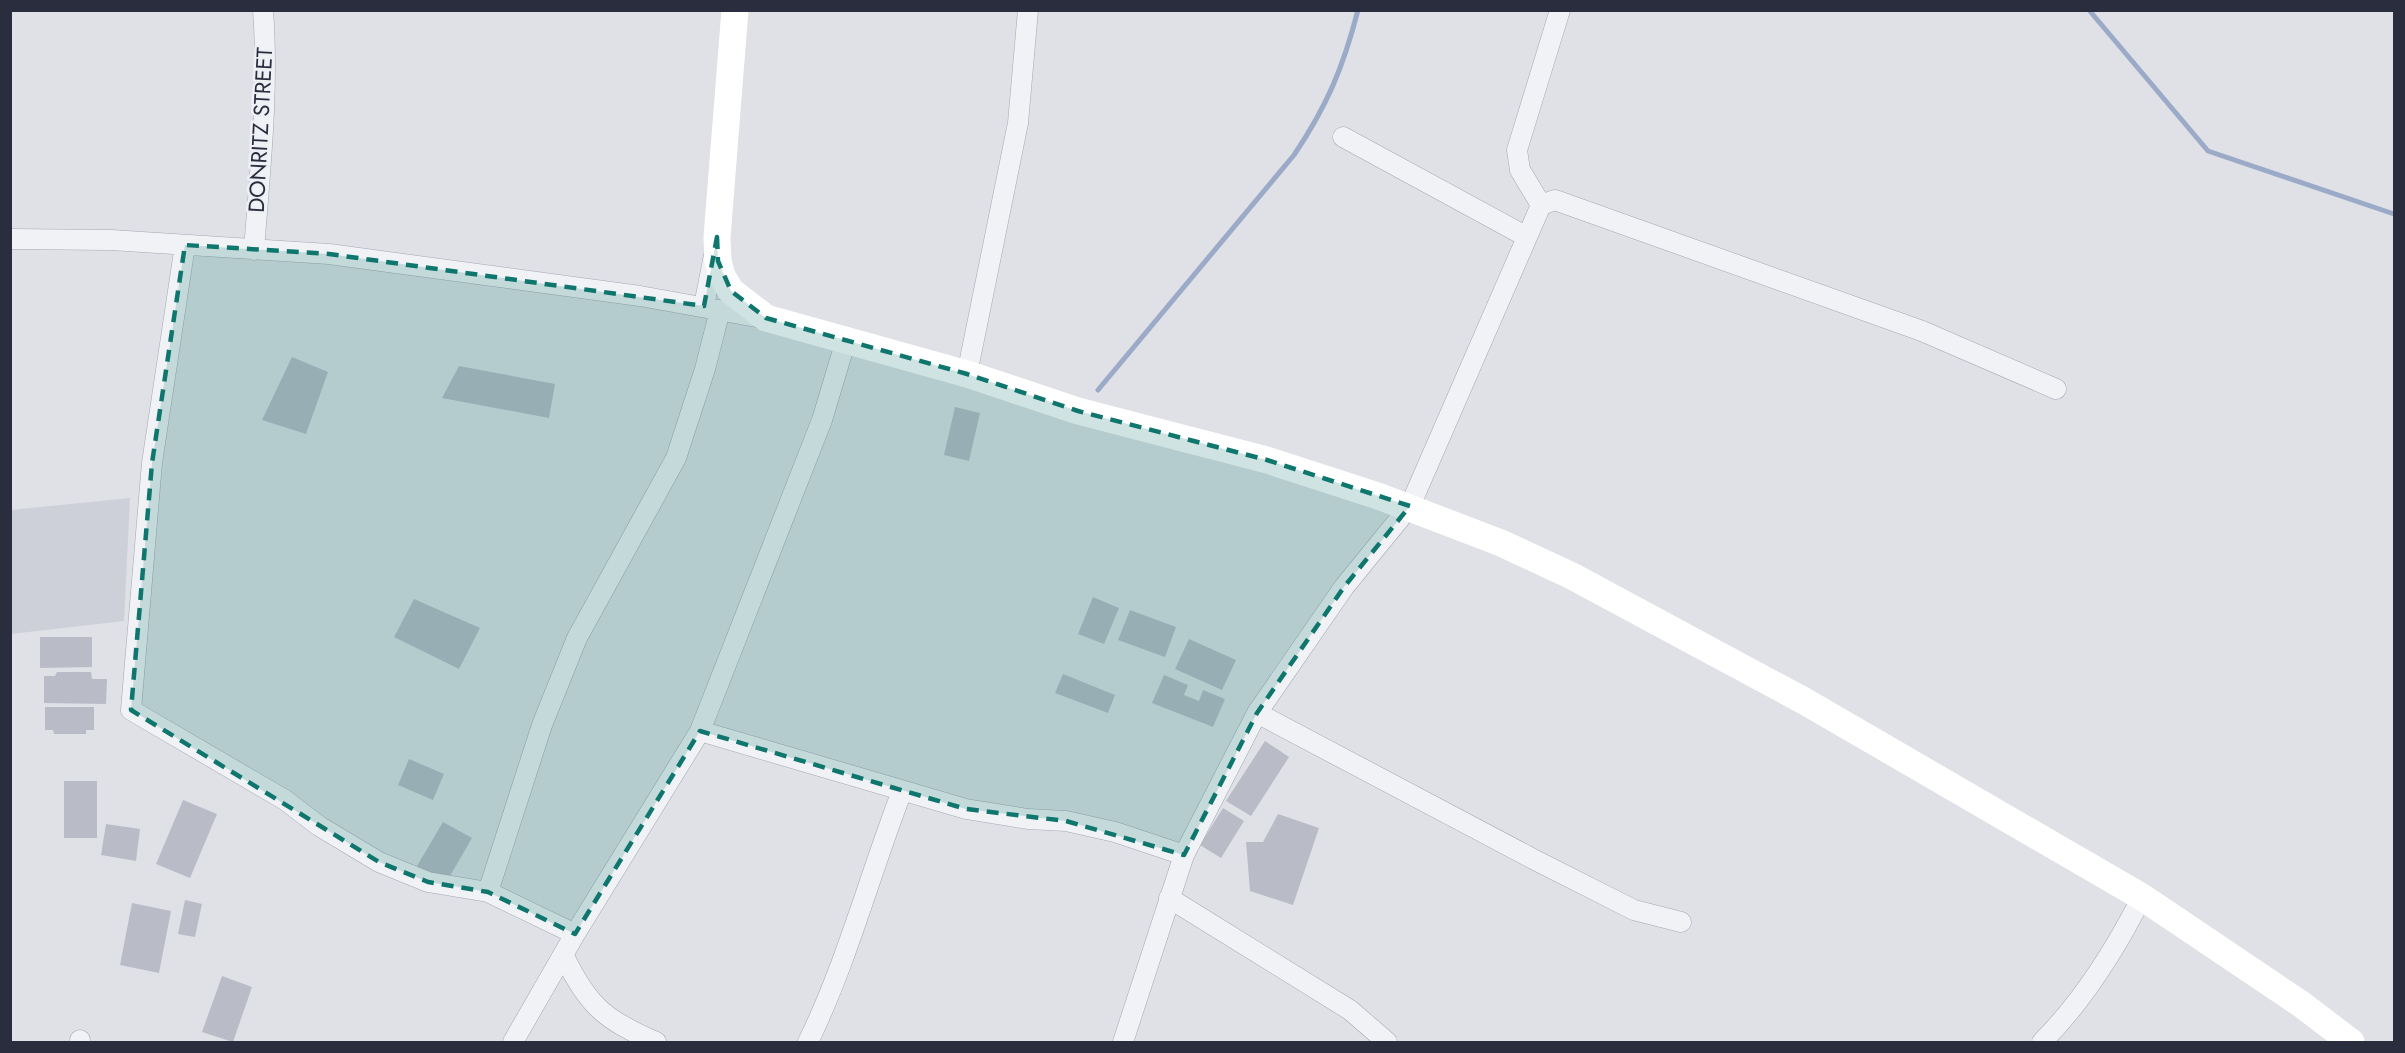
<svg xmlns="http://www.w3.org/2000/svg" width="2405" height="1053" viewBox="0 0 2405 1053" font-family="Jost,sans-serif">
	<style>
		.built { fill: #cdd0d9 }
		.lines { fill: none; stroke-linecap: round; stroke-linejoin: round }
		.stream { stroke: #9baac6; stroke-width: 5 }
		.building { fill: #b9bcc7 }
		.street-casing { stroke: #a5a7b1; stroke-width: 21 }
		.street { stroke: #f1f2f6; stroke-width: 20 }
		.secondary { stroke: #fff; stroke-width: 27 }
		.marked { fill: #0f766e; fill-opacity: 0.2; stroke: #0f766e; stroke-width: 4.5; stroke-dasharray: 12 8; stroke-linejoin: round }
		.labels { text-anchor: middle; dominant-baseline: central; stroke-width: 5; stroke-linejoin: round; paint-order: stroke }
		.street-label { font-size: 22px; fill: #292d3e; stroke: #eef0f5 }
	</style>
	<rect width="100%" height="100%" fill="#dfe1e7"/>
	<!-- built -->
	<path class="built" d="M130,498L124,621L11,634V510Z"/>
	<g class="lines">
		<!-- stream -->
		<path class="stream" d="M2089,10L2208,151L2394,214
			M1098,390L1294,155C1327,106 1343,68 1358,10"/>
	</g>
	<!-- building -->
	<path class="building" d="M292,357L328,372L306,434L262,420Z
		M459,366L555,384L549,418L442,398Z
		M955,407L980,413L969,461L944,455Z
		M1093,597L1119,608L1104,644L1078,634Z
		M414,599L480,628L459,669L394,637Z
		M1130,610L1176,627L1165,657L1118,640Z
		M40,637H92V667L40,668Z
		M1189,639L1236,660L1222,690L1175,669Z
		M57,672H91L92,679H107L106,704L44,703V676H55Z
		M1063,674L1115,695L1108,713L1055,693Z
		M1164,675L1188,685L1184,695L1199,701L1203,690L1225,699L1213,727L1152,703Z
		M45,707H94V730H86V734H54L53,730H45Z
		M1265,741L1289,757L1251,816L1226,801Z
		M409,759L444,774L433,800L398,785Z
		M64,781H97V838H64Z
		M183,800L217,814L190,878L156,864Z
		M1223,808L1244,821L1221,858L1200,845Z
		M1278,814L1319,828L1293,905L1250,891L1246,842H1263Z
		M443,822L472,838L446,883L417,866Z
		M106,824L140,829L136,861L101,855Z
		M185,900L202,904L195,937L178,934Z
		M132,903L171,911L159,973L120,965Z
		M222,976L252,987L233,1042L202,1032Z"/>
	<g class="lines">
		<defs>
			<path id="street" d="M1343,137L1527,237
				M1541,205L1520,170L1517,150L1560,10
				M10,239L111,240L329,254L640,296L762,318
				M185,245L152,463L131,710L285,800L319,826L379,862L428,882L488,892L575,934
				M254,250C260,171 269,90 263,10
				M704,306L714,255
				M967,374L1018,123L1028,10
				M1257,713L1535,860L1634,910L1681,922
				M700,731L966,809L1028,819L1066,821L1115,832L1184,855
				M488,892L542,725L577,638L676,458L705,369L720,310
				M1169,898L1350,1010L1387,1042
				M564,956C588,1006 605,1020 656,1042
				M80,1040V1042
				M513,1042L575,934L700,731L822,420L846,340
				M808,1042C847,962 870,874 902,791
				M1123,1042L1184,855L1257,713L1344,587L1410,506L1541,205L1555,200L1922,331L2056,389
				M2042,1042C2084,1000 2115,950 2142,897"/>
		</defs>
		<!-- street casing -->
		<use href="#street" class="street-casing"/>
		<!-- street -->
		<use href="#street" class="street"/>
		<!-- secondary -->
		<path class="secondary" d="M735,10L717,237L718,261L722,276L731,291L766,318L967,374L1078,411L1267,460L1378,496L1501,543L1572,576L1806,702L2142,897L2301,1004L2351,1042"/>
	</g>
	<!-- marked area -->
	<path class="marked" d="M717,237L718,261L731,291L766,318L967,374L1078,411L1267,460L1410,506L1344,587L1257,713L1184,855L1066,821L966,809L700,731L575,934L488,892L428,882L379,862L131,710L152,463L185,245L329,254L704,306Z"/>
	<g class="labels">
		<!-- street labels -->
		<g class="street-label">
			<text transform="translate(260 130) rotate(-87)">DONRITZ STREET</text>
		</g>
	</g>
	<!-- border -->
	<rect width="2405" height="1053" fill="none" stroke="#292d3e" stroke-width="24"/>
</svg>
